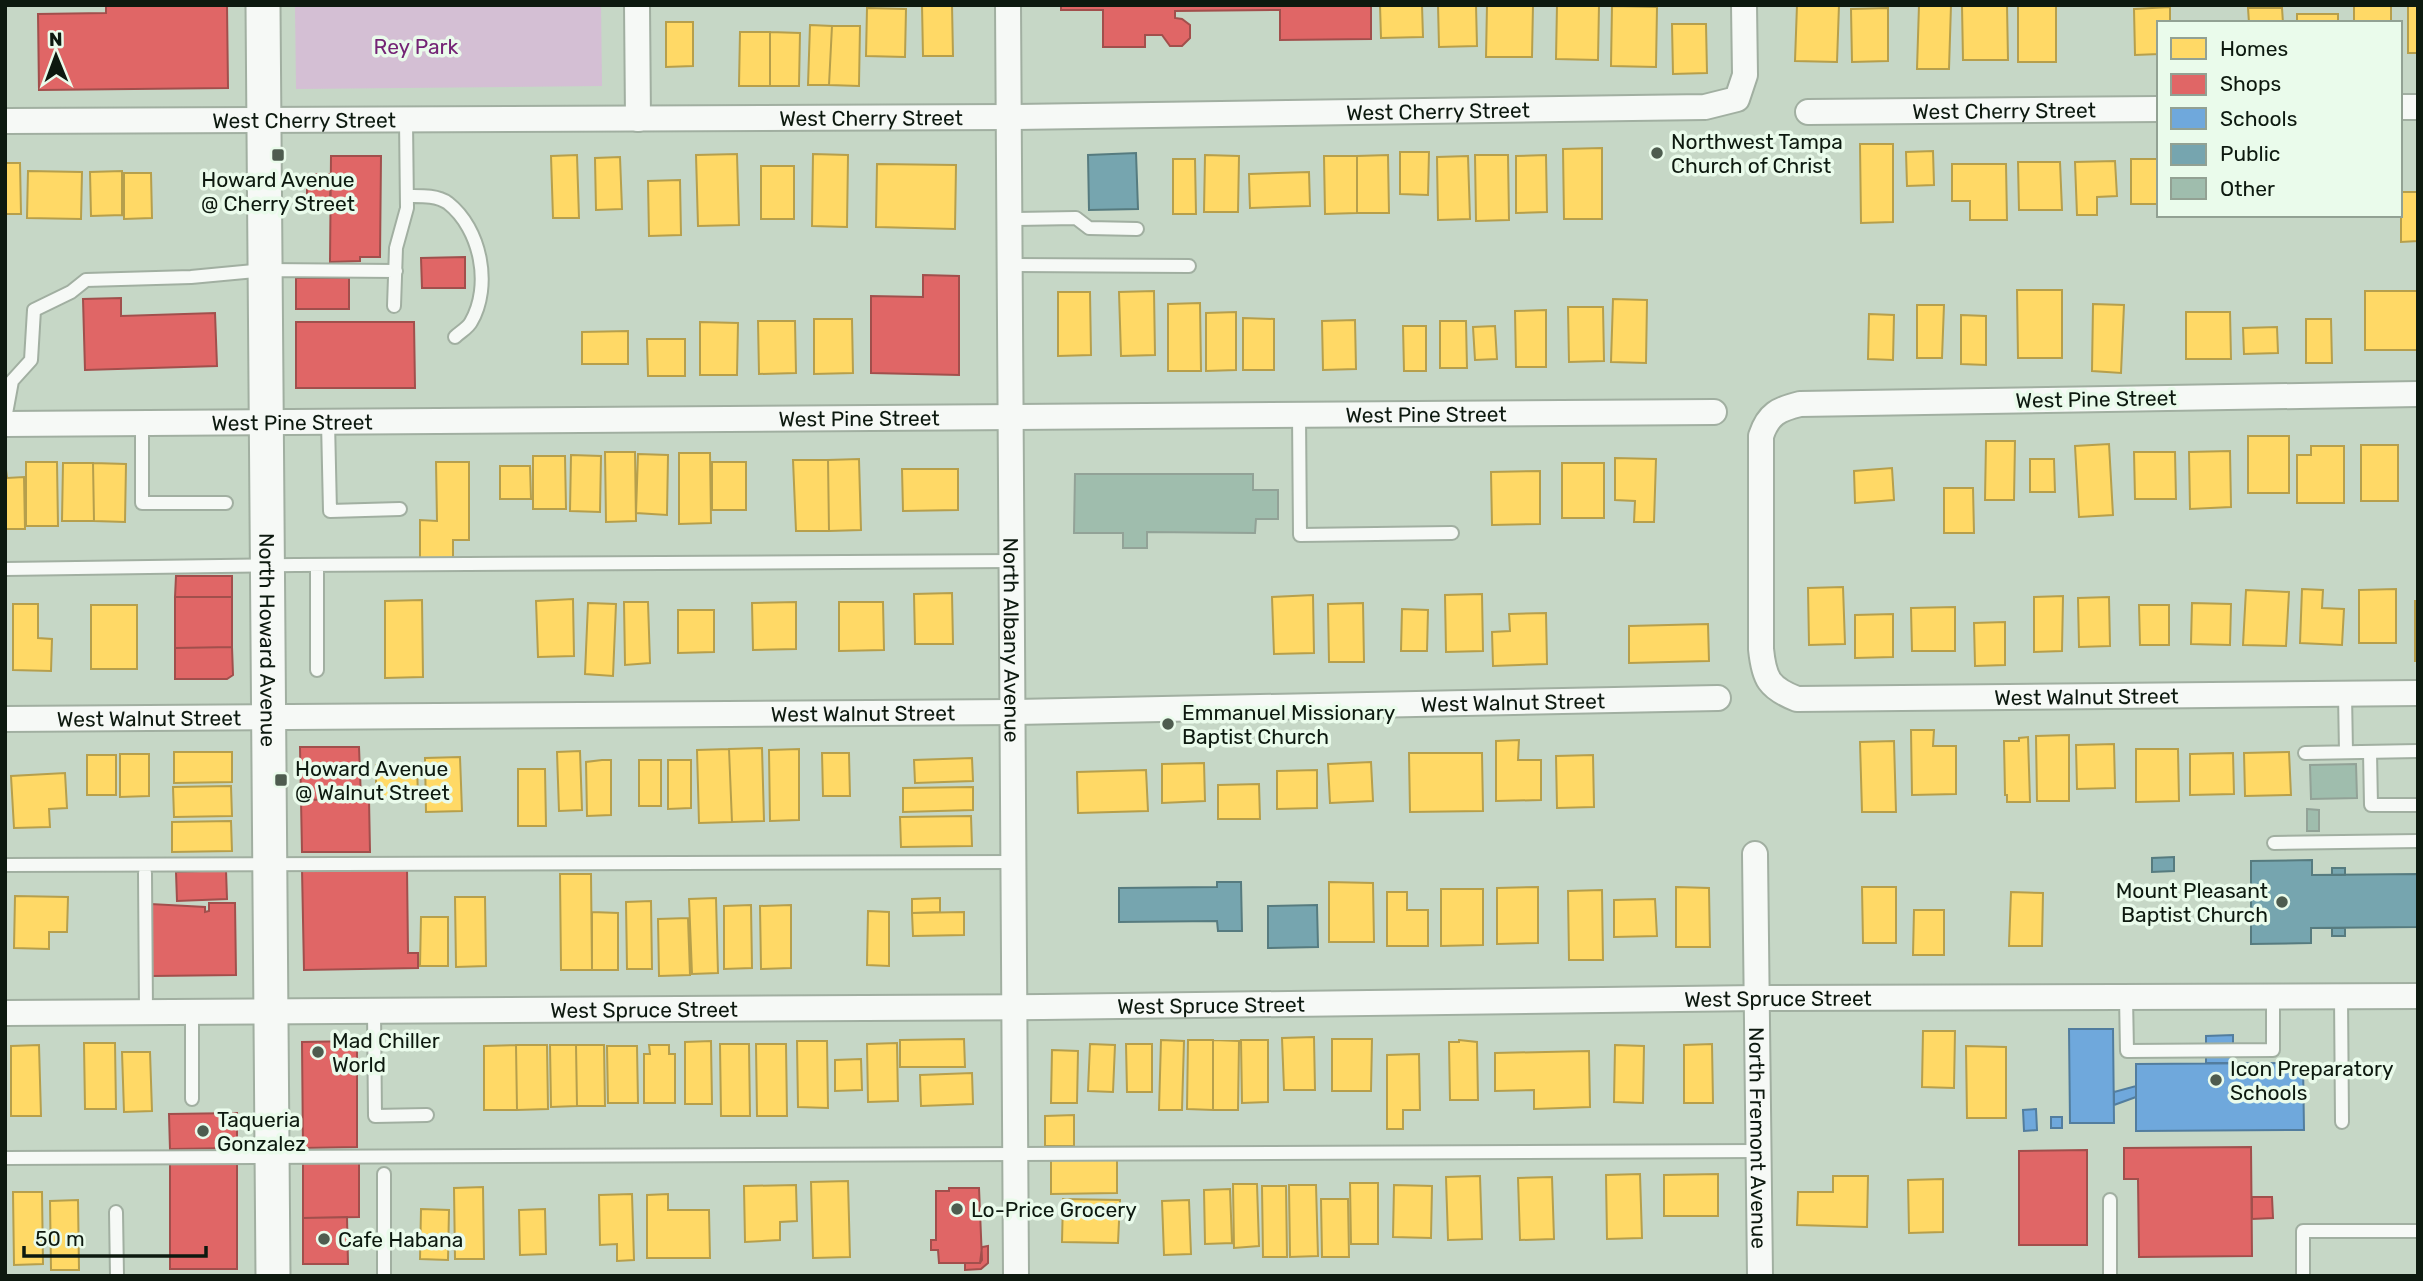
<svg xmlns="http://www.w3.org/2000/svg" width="2423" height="1281" viewBox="0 0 2423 1281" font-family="Rubik,sans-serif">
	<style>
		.green { fill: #d4bfd4 }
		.homes { fill: #ffd966; stroke: #b69f4c; stroke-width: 2 }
		.shops { fill: #e06666; stroke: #a14f4c; stroke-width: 2 }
		.schools { fill: #6fa8dc; stroke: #527d9e; stroke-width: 2 }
		.public { fill: #76a5af; stroke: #567b7f; stroke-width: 2 }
		.building { fill: #9fbdad; stroke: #92a297; stroke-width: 2 }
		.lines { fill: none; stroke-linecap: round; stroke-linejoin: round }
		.lane-casing { stroke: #a1afa1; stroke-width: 16 }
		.street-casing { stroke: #a1afa1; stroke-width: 28 }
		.secondary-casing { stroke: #a1afa1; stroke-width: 37 }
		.lane { stroke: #f6f9f6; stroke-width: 12 }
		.street { stroke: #f6f9f6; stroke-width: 24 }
		.secondary { stroke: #f6f9f6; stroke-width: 33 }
		.poi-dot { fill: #4e5c4f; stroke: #eafbeb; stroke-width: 2.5 }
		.labels { text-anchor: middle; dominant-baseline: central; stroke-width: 7; stroke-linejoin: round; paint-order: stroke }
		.park-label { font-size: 21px; fill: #742475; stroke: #eafbeb }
		.street-label { font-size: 21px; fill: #0d190f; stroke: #eafbeb }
		.poi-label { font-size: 21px; fill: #0d190f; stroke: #eafbeb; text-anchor: start }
	</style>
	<rect width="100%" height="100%" fill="#c6d7c6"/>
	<!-- green -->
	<path class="green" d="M295,5H601L602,86L296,89Z"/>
	<!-- homes -->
	<path class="homes" d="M922,5H952L953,56H923Z
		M1380,5H1422L1423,37L1381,38Z
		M1438,5H1476L1477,46L1439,47Z
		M1487,5H1533L1532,57H1486Z
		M1557,5H1599L1598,60L1556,59Z
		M1797,5H1839L1837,62L1795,61Z
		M1919,5H1951L1949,69H1917Z
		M2007,5L2008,60H1963L1962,6Z
		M2018,5H2056V62H2018Z
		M2354,5H2391V23H2354Z
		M2408,5H2418V53H2408Z
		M1612,6L1657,7L1656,67L1611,66Z
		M2170,7V23H2159V54L2135,55L2134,9Z
		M867,8L906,9L905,57L866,56Z
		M1888,8V61L1852,62L1851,9Z
		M2248,8H2282L2283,23H2249Z
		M2297,14H2338V23H2297Z
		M666,22H693V66L666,67Z
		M1672,24H1706L1707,73L1673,74Z
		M810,25L832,26L829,85H808Z
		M832,26H860L859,86L829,85Z
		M740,32H770V86H739Z
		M770,32L800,33L799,86H770Z
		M2400,134H2402V176H2400Z
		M1860,144H1893V222L1861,223Z
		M1602,148V219H1564L1563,149Z
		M1933,151L1934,185L1907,186L1906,152Z
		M1400,152H1429L1428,195L1400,194Z
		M737,154L739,225L698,226L696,155Z
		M813,154L848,155L847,227L812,226Z
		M577,155L579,218H553L551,156Z
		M1205,155L1239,156L1238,212H1204Z
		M1388,155L1389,213H1357V156Z
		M1475,155H1508L1509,220L1476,221Z
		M1546,155L1547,212L1516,213V156Z
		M1324,156H1357V213L1325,214Z
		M1468,156L1470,219L1438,220L1437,157Z
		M620,157L622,209L596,210L595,158Z
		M1173,159H1195L1196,214H1173Z
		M2131,159H2159V204H2131Z
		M2115,161L2117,196L2097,197V215H2077L2075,162Z
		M2018,162H2060L2062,210H2019Z
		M5,163H20L21,214H5Z
		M877,164L956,165L955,229L876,227Z
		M1952,164H2006L2007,220H1970V201H1952Z
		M761,166H794V219H761Z
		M28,171L82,172L81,219L27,218Z
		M122,171V215L91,216L90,172Z
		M1309,172L1310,206L1250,208L1249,174Z
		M124,173H151L152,218L124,219Z
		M680,180L681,235L649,236L648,181Z
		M2401,192H2418V241L2401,242Z
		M2017,290H2062V358H2018Z
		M1154,291L1155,355L1121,356L1119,292Z
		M2365,291H2418V350H2365Z
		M1058,292H1090L1091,355L1058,356Z
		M1613,299L1647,300L1646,363L1611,362Z
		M1200,303L1201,371H1168V304Z
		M2093,304L2124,305L2121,373L2092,371Z
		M1917,305H1944L1942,358H1917Z
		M1568,307H1603L1604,361L1569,362Z
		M1546,310V367H1516L1515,311Z
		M1236,312V370L1206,371V313Z
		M2186,312H2230L2231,359H2186Z
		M1869,314L1894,315L1893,360L1868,359Z
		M1961,315L1986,316V365L1961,364Z
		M1243,318L1274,319V370H1243Z
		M814,319H852L853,373L814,374Z
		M2306,319H2331L2332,363H2306Z
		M1355,320L1356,369L1323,370L1322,321Z
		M758,321H795L796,373L759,374Z
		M1440,321H1466L1467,368H1440Z
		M700,322L738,323L737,375H700Z
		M1403,326H1426V371H1404Z
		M1495,326L1497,359L1475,360L1473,327Z
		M2277,327L2278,353L2244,354L2243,328Z
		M628,331V364H582V332Z
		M647,339H685V376H648Z
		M2248,436H2289V493H2248Z
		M1986,441H2015L2014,500H1985Z
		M2109,444L2113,515L2079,517L2075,446Z
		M2361,445H2398V501H2361Z
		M2311,446H2344V503H2297V455H2311Z
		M2230,451L2231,507L2190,509L2189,452Z
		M605,452H635L636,521L606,522Z
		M2134,452H2175L2176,499H2135Z
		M679,453H710L711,523L679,524Z
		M638,454L668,455L667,515L636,513Z
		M571,455L601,456L600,512L570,511Z
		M533,456H565L566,509H533Z
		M1615,458L1656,459L1654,522H1634L1635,501L1615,500Z
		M859,459L861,530L829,531L828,460Z
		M2030,459H2054L2055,492H2030Z
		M793,460H828L829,531H796Z
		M5,461L7,478L24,477L25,529H5Z
		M26,462H57L58,526H26Z
		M436,462H469V540H453V559L420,560V520L437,521Z
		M712,462H746V510H712Z
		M63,463H93L94,521H62Z
		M93,463L126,464L125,522L94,521Z
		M1562,463H1604V518H1562Z
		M500,466H530L531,499H500Z
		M1892,468L1894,500L1855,503L1854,471Z
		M902,469H958V510L903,511Z
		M1540,471V524L1492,525L1491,472Z
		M1944,488H1973L1974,533H1944Z
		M1843,587L1845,644L1809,645L1808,588Z
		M2302,589L2323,590L2322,608L2344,609L2342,645L2300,643Z
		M2396,589V643H2359V590Z
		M2246,590L2289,592L2286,646L2243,645Z
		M952,593L953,644H915L914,594Z
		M1482,594L1483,651L1446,652L1445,595Z
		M1313,595L1314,653L1274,654L1272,597Z
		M2063,596L2062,651L2034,652V597Z
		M2109,597L2110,646L2079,647L2078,598Z
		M573,599L574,656L538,657L536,601Z
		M422,600L423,677L385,678V601Z
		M2415,601H2418V661H2415Z
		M624,602H648L650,663L625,665Z
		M796,602V649L753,650L752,603Z
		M839,602H883L884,650L839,651Z
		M588,603L616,604L613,676L585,674Z
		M1363,603L1364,662H1329L1328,604Z
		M2192,603L2231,604L2230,645L2191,644Z
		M13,604H38V638L52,639L51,671L13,670Z
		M91,605H137V669H91Z
		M2139,605H2169V645H2140Z
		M1955,607V651H1912L1911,608Z
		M1402,609L1428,610L1427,651H1401Z
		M678,610H714V652L678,653Z
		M1546,613L1547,664L1493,666L1492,632L1510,631L1509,614Z
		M1893,614V657L1855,658V615Z
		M2005,622V665L1975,666L1974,623Z
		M1708,624L1709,661L1629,663V626Z
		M1911,730H1934L1933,746H1956V794L1912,795Z
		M2069,735V801H2037L2036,736Z
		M2028,737L2030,802H2007V795H2005L2004,741H2019V738Z
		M1519,740L1518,760H1541V800L1496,801V741Z
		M1894,741L1896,812H1862L1860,742Z
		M2114,744L2115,788L2077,789L2076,745Z
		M762,748L764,821L732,822L729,749Z
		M729,749L732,822L699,823L697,750Z
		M799,749V820L770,821L769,750Z
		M2136,749H2178L2179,801L2136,802Z
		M580,751L582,810L559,811L557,752Z
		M174,752H232V782L174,783Z
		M2289,752L2291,795L2245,796L2244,753Z
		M822,753H849L850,796H823Z
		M1409,753H1482L1483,811L1410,812Z
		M2233,753L2234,794L2190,795V754Z
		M120,754H149V796L120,797Z
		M87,755H116V795H87Z
		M1593,755L1594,807L1557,808L1556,756Z
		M460,757L462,811L426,812L425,758Z
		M972,758L973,781L915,783L914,760Z
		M602,760H611V815L587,816L586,762Z
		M639,760H661V806H639Z
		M668,760H691V808L668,809Z
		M1371,762L1373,801L1330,803L1328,764Z
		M1204,763L1205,801L1162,803V764Z
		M376,765H417L418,797L376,798Z
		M518,769H545L546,826H518Z
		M1146,770L1148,811L1078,813L1077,772Z
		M1317,770V808L1277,809V771Z
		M65,773L67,808L49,809L50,827L14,828L11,776Z
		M1259,784L1260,819H1218V785Z
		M231,786L232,816L174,817L173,787Z
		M973,787V810L903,812V788Z
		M971,816L972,846L901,847L900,817Z
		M231,821L232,851L172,852V822Z
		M560,874H591L592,970H561Z
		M1329,882L1373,883L1374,942H1329Z
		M1538,887V943L1497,944V888Z
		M1676,887L1709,888L1710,947H1676Z
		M1862,887H1896V943H1863Z
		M1441,889H1483V945L1441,946Z
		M1602,890L1603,960H1569L1568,891Z
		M1387,892H1407V910H1428V946H1387Z
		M2011,892L2043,893L2042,946H2009Z
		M15,896L68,897L67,932H49V949L14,948Z
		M455,897H485L486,966L456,967Z
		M716,898L718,973L692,974L689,899Z
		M940,898V912L912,913V899Z
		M1655,899L1657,936L1614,937V900Z
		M651,901L652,969H627L626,902Z
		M751,905L752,968L724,969V906Z
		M791,905V968L761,969L760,906Z
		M1914,910H1944V955H1913Z
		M868,911L889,912V966L867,965Z
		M592,912L618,913V970H592Z
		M964,912V935L913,936L912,913Z
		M421,917H448V966H420Z
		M688,918L690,975L659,976L658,919Z
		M1923,1031H1955L1954,1088L1922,1087Z
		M1314,1037L1315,1090H1284L1282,1038Z
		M964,1039L965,1067H900V1040Z
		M1332,1039H1372L1371,1091H1332Z
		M1161,1040L1184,1041L1182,1110H1159Z
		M1188,1040H1213V1110L1187,1109Z
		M1213,1040L1239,1041L1238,1110H1213Z
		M1241,1040H1268V1102L1242,1103Z
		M1459,1040L1477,1042L1478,1100H1450L1449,1042H1459Z
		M711,1041L712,1104H685V1042Z
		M797,1041H827L828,1108L798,1107Z
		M84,1043H115L116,1109H85Z
		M897,1043L898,1101L868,1102L867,1044Z
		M720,1044H749L750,1116H721Z
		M756,1044H786L787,1116H757Z
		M1090,1044L1115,1045L1113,1092L1088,1091Z
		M1126,1044H1152V1092H1127Z
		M1712,1044L1713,1103H1684V1045Z
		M39,1045L41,1116H11V1046Z
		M516,1045H547L548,1109L517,1110Z
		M516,1045L517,1110H484V1046Z
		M550,1045H576L577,1106L551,1107Z
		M576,1045H604L605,1106H577Z
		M649,1045H669V1054H675V1103H644V1054H650Z
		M1615,1045L1644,1046L1643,1103L1614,1102Z
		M607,1046H637L638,1103H608Z
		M1966,1046L2006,1047V1118H1967Z
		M1052,1050L1078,1051L1077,1103H1051Z
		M1589,1051L1590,1107L1534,1109V1090L1495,1091V1053Z
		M122,1052H150L152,1111L124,1112Z
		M1419,1054L1420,1110H1403V1129H1387V1055Z
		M861,1059L862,1090L835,1091V1060Z
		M972,1073L973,1104L921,1106L920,1075Z
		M1074,1115V1146H1045V1116Z
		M1051,1156H1117V1193L1051,1194Z
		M1640,1174L1642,1238L1607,1239L1606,1175Z
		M1718,1174V1216H1664V1175Z
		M1480,1176L1482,1239L1448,1240L1446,1177Z
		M1833,1176H1868L1867,1227L1797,1225L1798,1192H1833Z
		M1552,1177L1554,1239L1520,1240L1518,1178Z
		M1943,1179V1232L1909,1233L1908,1180Z
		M848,1181L850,1257L813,1258L811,1182Z
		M1350,1183H1378V1244H1351Z
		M1233,1184H1257L1259,1246L1234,1248Z
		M796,1185L797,1221L780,1222V1240L745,1242L744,1186Z
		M1289,1185H1316L1318,1256L1290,1257Z
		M1394,1185L1432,1186L1431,1238L1393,1237Z
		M1262,1186H1286L1287,1257H1263Z
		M483,1187L484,1259H455L454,1188Z
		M1230,1189L1232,1243L1205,1244L1204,1190Z
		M13,1192H42L43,1264L14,1265Z
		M632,1194L634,1260L617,1261V1244L600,1245L599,1195Z
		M668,1194V1210H709L710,1258H647V1195Z
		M1063,1199L1120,1200L1118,1243L1062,1242Z
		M1321,1199H1348L1349,1257H1322Z
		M78,1200L79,1270H51L50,1201Z
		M1189,1200L1191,1254L1164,1255L1162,1201Z
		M421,1209L449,1210L448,1260L420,1259Z
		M545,1209L546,1254L520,1255L519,1210Z"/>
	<!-- shops -->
	<path class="shops" d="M106,5H227L228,88L39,90L38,14L106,13Z
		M1061,5H1371V39L1280,40V10L1175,11V18L1182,19L1190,25V38L1182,46H1170L1162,35H1145V47H1103V10H1061Z
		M331,156H381L380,257H360V261L330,262Z
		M307,174H331L330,199L307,200Z
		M465,257V288H422L421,258Z
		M923,275L959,276V375L871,373V296L923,297Z
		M296,278H349V309H296Z
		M121,298V316L215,313L217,366L85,370L83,299Z
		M296,322H414L415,388H296Z
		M176,576H232V597H175Z
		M175,597H232V647L175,648Z
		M232,647L233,675L227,679H175V648Z
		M300,747H359L361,799L301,800Z
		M369,799L370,852H302L301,800Z
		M407,868L408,953H418V968L304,970L302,869Z
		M226,870L227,899L177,901L176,872Z
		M209,903H235L236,975L152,976L151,904L205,907V912L209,911Z
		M357,1041V1147L303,1148L302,1042Z
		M237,1113V1148L170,1149L169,1114Z
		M2251,1147L2252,1256L2139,1257L2138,1179H2124V1148Z
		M2087,1150V1245H2019V1151Z
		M359,1162V1217L303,1218V1163Z
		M170,1164H237V1269H170Z
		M949,1188H979L982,1260L980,1263H939L938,1250H931V1240H936V1191H949Z
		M2252,1197H2272L2273,1218L2252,1219Z
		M347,1217L348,1264H303V1218Z
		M988,1246V1263L981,1269L965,1270V1263H980L982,1247Z"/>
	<!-- schools -->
	<path class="schools" d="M2069,1029H2113L2114,1123H2070Z
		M2233,1035V1063H2206V1036Z
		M2303,1063L2304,1130L2136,1131V1064Z
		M2136,1086V1097L2114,1105V1092Z
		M2036,1109L2037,1130L2024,1131L2023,1110Z
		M2051,1117H2062V1128H2051Z"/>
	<!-- public -->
	<path class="public" d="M1136,153L1138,209L1089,210L1088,155Z
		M2174,857V871L2152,872V858Z
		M2312,860V875L2418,874V927L2311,928V943L2251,944V861Z
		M2332,868H2345V875H2332Z
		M1217,882H1241L1242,931H1218L1217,921L1119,922V888L1217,887Z
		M1317,905L1318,947L1268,948V906Z
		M2332,928H2345V936H2332Z"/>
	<!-- building -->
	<path class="building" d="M1075,474H1253V490H1278V519H1256L1255,533L1147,532V548H1123V533H1074Z
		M2356,764L2357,798L2311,799L2310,765Z
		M2307,809L2319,810V831H2307Z"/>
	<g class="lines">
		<defs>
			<path id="lane" d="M407,196C420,196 437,195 448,203C481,229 492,286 471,322C468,328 460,332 455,337
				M1010,219L1076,218L1089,228L1137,229
				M1011,265L1189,266
				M394,306L396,248L407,208L406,121
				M1299,415L1300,535L1452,533
				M5,419L12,381L31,360L34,310L71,292L86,280L191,277L265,270L396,271
				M328,422L330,511L400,509
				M142,423V503H226
				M5,569L296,565L1013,561
				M317,670V565
				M2345,694L2346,752
				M2370,752L2371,805H2418
				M2305,753L2418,751
				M2274,843L2418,841
				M5,865L1013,862
				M145,873L146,1012
				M2341,996L2342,1122
				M2126,997L2127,1051L2273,1050V997
				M374,1011L375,1116L427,1115
				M192,1012V1099
				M5,1158L1759,1151
				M2110,1200V1276
				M116,1212L117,1276
				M384,1276V1174
				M2303,1276V1231H2418"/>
			<g id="street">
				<path d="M637,5L638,119"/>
				<path id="s1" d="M1008,5L1016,1276"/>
				<path d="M2400,107H2418"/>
				<path id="s2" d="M1808,112L2159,109"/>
				<path id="s3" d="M5,121L1009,117L1705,107L1737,99L1745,75L1744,5"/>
				<path id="s4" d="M2418,394L1800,404C1779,409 1768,414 1761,436V649C1764,679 1769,688 1797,699L2418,693"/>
				<path id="s5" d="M5,424L1714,412"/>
				<path id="s6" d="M5,719L1013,712L1718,698"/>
				<path id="s7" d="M1755,854L1760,1276"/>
				<path id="s8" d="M5,1013L1043,1007L1758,998L2418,996"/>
			</g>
			<g id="secondary">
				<path id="s9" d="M263,5L273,1276"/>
			</g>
		</defs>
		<!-- lane casing -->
		<use href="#lane" class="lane-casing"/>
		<!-- street casing -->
		<use href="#street" class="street-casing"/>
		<!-- secondary casing -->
		<use href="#secondary" class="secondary-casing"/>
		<!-- lane -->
		<use href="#lane" class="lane"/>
		<!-- street -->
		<use href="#street" class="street"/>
		<!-- secondary -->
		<use href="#secondary" class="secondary"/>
	</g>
	<!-- markers -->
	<g class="poi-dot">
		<circle cx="1657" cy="153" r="7"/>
		<rect x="271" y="148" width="14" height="14" rx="3.5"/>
		<circle cx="1168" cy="724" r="7"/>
		<rect x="274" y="773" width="14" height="14" rx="3.5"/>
		<circle cx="2282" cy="902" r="7"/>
		<circle cx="318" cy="1052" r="7"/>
		<circle cx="2216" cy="1080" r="7"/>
		<circle cx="203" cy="1131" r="7"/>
		<circle cx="957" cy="1209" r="7"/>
		<circle cx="324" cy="1239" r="7"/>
	</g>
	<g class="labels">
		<!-- park labels -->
		<g class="park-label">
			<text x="416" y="46">Rey Park</text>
		</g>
		<!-- street labels -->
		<g class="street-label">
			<text stroke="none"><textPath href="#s2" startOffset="196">West Cherry Street</textPath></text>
			<text stroke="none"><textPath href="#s3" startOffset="1433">West Cherry Street</textPath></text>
			<text stroke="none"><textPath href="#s3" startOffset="866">West Cherry Street</textPath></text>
			<text stroke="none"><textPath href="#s3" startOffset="299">West Cherry Street</textPath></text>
			<text transform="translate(2096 399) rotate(-1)">West Pine Street</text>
			<text stroke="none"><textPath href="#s5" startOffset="1421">West Pine Street</textPath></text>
			<text stroke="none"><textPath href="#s5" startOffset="854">West Pine Street</textPath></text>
			<text stroke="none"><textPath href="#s5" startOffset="287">West Pine Street</textPath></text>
			<text stroke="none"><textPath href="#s1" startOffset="635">North Albany Avenue</textPath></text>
			<text stroke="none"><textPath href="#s9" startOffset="635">North Howard Avenue</textPath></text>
			<text stroke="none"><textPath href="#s4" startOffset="1241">West Walnut Street</textPath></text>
			<text stroke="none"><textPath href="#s6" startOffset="1508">West Walnut Street</textPath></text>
			<text stroke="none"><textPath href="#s6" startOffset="858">West Walnut Street</textPath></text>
			<text stroke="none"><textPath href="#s6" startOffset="144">West Walnut Street</textPath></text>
			<text stroke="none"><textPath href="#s8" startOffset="1773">West Spruce Street</textPath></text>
			<text stroke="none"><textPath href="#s8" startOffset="1206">West Spruce Street</textPath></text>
			<text stroke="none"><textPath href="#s8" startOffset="639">West Spruce Street</textPath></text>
			<text stroke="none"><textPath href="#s7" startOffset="284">North Fremont Avenue</textPath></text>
		</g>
		<!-- poi labels -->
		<g class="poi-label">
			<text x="1671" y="141">Northwest Tampa<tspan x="1671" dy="24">Church of Christ</tspan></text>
			<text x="278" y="179" text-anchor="middle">Howard Avenue<tspan x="278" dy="24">@ Cherry Street</tspan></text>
			<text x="1182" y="712">Emmanuel Missionary<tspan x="1182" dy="24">Baptist Church</tspan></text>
			<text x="295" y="768">Howard Avenue<tspan x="295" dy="24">@ Walnut Street</tspan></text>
			<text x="2268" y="890" text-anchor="end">Mount Pleasant<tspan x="2268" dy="24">Baptist Church</tspan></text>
			<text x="332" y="1040">Mad Chiller<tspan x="332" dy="24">World</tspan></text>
			<text x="2230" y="1068">Icon Preparatory<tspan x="2230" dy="24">Schools</tspan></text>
			<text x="217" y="1119">Taqueria<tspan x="217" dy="24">Gonzalez</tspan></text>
			<text x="971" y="1209">Lo-Price Grocery</text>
			<text x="338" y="1239">Cafe Habana</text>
		</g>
	</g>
	<!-- border -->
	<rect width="2423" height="1281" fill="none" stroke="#0d190f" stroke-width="14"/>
	<!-- legend -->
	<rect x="2157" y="21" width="245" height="196" fill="#eafbeb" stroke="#92a193" stroke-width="2"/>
	<rect x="2171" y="38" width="35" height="21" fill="#ffd966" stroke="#92a193" stroke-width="2"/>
	<text x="2220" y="56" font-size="21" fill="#0d190f">Homes</text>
	<rect x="2171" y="74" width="35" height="21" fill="#e06666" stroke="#92a193" stroke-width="2"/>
	<text x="2220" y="91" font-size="21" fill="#0d190f">Shops</text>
	<rect x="2171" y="108" width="35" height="21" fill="#6fa8dc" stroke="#92a193" stroke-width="2"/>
	<text x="2220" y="126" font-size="21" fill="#0d190f">Schools</text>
	<rect x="2171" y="144" width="35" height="21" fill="#76a5af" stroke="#92a193" stroke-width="2"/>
	<text x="2220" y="161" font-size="21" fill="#0d190f">Public</text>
	<rect x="2171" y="178" width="35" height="21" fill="#9fbdad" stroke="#92a193" stroke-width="2"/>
	<text x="2220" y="196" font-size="21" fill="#0d190f">Other</text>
	<!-- north arrow -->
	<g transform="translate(56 56) rotate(359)" stroke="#eafbeb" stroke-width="5" paint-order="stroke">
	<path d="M0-5L12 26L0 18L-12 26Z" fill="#0d190f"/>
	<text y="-10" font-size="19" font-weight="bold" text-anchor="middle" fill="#0d190f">N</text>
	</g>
	<!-- scale -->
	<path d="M24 1246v10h182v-10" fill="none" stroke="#0d190f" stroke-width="3.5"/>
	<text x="35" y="1246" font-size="21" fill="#0d190f" stroke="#eafbeb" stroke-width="5" paint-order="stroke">50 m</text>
</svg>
